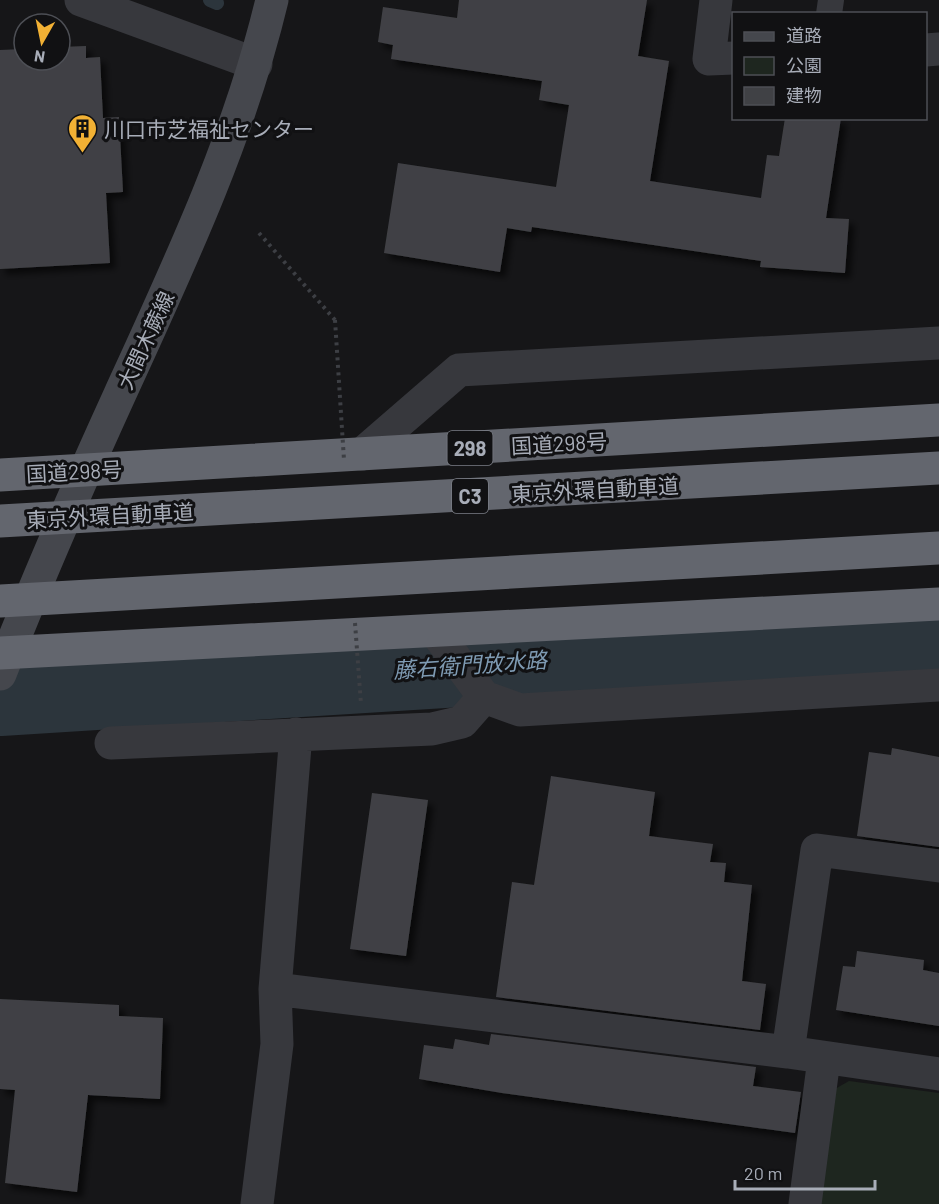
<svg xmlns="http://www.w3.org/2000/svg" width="939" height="1204" viewBox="0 0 939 1204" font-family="Barlow,'Noto Sans JP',sans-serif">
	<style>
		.green { fill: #1e261f }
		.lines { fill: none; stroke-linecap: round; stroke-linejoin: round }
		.stream { stroke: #2c353c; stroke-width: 14 }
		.river { stroke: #2c353c; stroke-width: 84 }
		.building { fill: #404145; filter: url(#shadow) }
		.path { stroke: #3d3f44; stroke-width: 4; stroke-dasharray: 3 4.5; stroke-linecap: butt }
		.lane { stroke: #37383d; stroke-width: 26 }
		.street { stroke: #37383d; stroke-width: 33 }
		.secondary { stroke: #45474d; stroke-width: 33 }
		.highway { stroke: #63666e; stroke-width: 33 }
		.path-bridge { stroke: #3d3f44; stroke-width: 4; stroke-dasharray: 3 4.5; stroke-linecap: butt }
		.highway-bridge { stroke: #63666e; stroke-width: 33 }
		.labels { text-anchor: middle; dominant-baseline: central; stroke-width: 6; stroke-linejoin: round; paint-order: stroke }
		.shield { fill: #111113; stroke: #7b7e86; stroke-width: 1.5 }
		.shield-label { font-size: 20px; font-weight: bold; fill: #a8adb8 }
		.poi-label { font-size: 21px; fill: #a8adb8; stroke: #111113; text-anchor: start }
		.street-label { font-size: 21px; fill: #a8adb8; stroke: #111113 }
		.water-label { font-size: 22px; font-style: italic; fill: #7f9bb3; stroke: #111113 }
	</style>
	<defs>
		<filter id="shadow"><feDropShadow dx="5.5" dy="5.5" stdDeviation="3" flood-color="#0009"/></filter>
	</defs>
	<rect width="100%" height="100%" fill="#161618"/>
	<!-- green -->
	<path class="green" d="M849,1081L939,1093V1204H820L835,1089Z"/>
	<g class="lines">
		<!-- stream -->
		<path class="stream" d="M210,0L217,3"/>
		<!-- river -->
		<path class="river" d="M0,694L939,635"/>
	</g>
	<!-- building -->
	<path class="building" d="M459,0H647L638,56L669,61L650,181L761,198L767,155L779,156L785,118H841L826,218L849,219L845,273L760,267L761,261L532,227L531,232L507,228L500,272L384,253L398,163L556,187L569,105L539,100L542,81L391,59L393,45L378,42L383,7L457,18Z
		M86,46V58L100,57L103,118L119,117L123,192L106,193L110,263L0,269V50L24,49V60H60V47Z
		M892,748L939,757V847L857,836L869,752L891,755Z
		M551,776L655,792L649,836L713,844L710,862L726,863L724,882L752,885L742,981L766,984L760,1030L496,997L512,882L534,885Z
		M372,793L428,800L406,956L350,949Z
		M857,951L924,960L923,970L939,973V1026L836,1010L843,966L855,967Z
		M0,999L119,1005V1016L163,1018L160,1099L88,1095L77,1192L5,1183L15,1090L0,1089Z
		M491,1034L756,1067L753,1086L801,1092L795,1133L502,1093L419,1079L424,1045L453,1049L455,1039L489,1045Z"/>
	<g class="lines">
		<!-- path -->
		<path class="path" d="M259,233L335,320"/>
		<!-- lane -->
		<path class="lane" d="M829,14L831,0"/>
		<!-- street -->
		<path class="street" d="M81,0L256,64
			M716,0L709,59L734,58
			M926,50L939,49
			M362,454L459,370L939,343
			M435,631L484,697L520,710L939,685
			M111,743L432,729L462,722L484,697
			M275,989L788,1052L817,850L939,866
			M788,1052L939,1074
			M257,1204L277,1044L275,989L296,734
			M805,1204L824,1059"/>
		<!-- secondary -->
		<path class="secondary" d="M0,674C37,580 78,486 120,394C179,265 239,138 272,0"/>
		<!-- highway -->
		<path class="highway" d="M0,475L939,420
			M0,653L939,604"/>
		<!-- path-bridge -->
		<path class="path-bridge" d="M335,320L344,460
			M355,623L361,704"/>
		<!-- highway-bridge -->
		<path class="highway-bridge" d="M0,521L939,468
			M0,601L939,548"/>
	</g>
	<!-- icons -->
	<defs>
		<symbol id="building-pin" viewBox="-11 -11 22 30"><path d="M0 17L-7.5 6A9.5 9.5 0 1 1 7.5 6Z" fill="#f2b134" stroke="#111113"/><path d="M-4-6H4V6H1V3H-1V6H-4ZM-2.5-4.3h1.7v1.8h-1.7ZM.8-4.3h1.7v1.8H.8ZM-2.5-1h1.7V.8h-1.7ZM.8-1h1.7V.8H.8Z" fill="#111"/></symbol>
	</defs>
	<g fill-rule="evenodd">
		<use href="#building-pin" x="66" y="112" width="33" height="45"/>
	</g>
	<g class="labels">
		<!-- shield labels -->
		<g class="shield">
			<rect x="447.5" y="431" width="45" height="34" rx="4.5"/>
			<rect x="452" y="479" width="36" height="34" rx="4.5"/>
		</g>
		<g class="shield-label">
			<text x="470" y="448">298</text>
			<text x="470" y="496">C3</text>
		</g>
		<!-- poi labels -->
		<g class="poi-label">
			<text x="104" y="128">川口市芝福祉センター</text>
		</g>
		<!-- street labels -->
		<g class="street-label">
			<text transform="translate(145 340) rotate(-65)">大間木蕨線</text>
			<text transform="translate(559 443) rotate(-3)">国道298号</text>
			<text transform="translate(74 471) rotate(-3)">国道298号</text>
			<text transform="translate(595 489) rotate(-3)">東京外環自動車道</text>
			<text transform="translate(110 515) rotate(-3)">東京外環自動車道</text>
		</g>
		<!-- water labels -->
		<g class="water-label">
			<text transform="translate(470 664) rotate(-4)">藤右衛門放水路</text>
		</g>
	</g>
	<!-- legend -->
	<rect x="732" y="12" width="195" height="108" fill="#111113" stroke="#4d4f55" stroke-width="1.5"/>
	<rect x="744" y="32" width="30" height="9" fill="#45474d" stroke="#4d4f55" stroke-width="1.5"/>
	<text x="786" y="42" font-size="18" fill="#a8adb8">道路</text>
	<rect x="744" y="57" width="30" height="18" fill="#1e261f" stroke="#4d4f55" stroke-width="1.5"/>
	<text x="786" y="72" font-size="18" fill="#a8adb8">公園</text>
	<rect x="744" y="87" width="30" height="18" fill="#404145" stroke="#4d4f55" stroke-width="1.5"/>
	<text x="786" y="102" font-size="18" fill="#a8adb8">建物</text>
	<!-- north arrow -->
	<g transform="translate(42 42) rotate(189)"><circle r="28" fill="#111113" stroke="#4d4f55" stroke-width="1.5"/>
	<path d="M0-4.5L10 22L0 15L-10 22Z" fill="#f2b134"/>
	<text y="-9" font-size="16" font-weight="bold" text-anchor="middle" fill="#a8adb8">N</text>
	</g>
	<!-- scale -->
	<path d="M735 1180v9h140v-9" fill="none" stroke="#a8adb8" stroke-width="3"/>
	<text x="744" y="1180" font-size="18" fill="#a8adb8" stroke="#111113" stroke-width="4.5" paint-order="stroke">20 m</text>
</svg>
